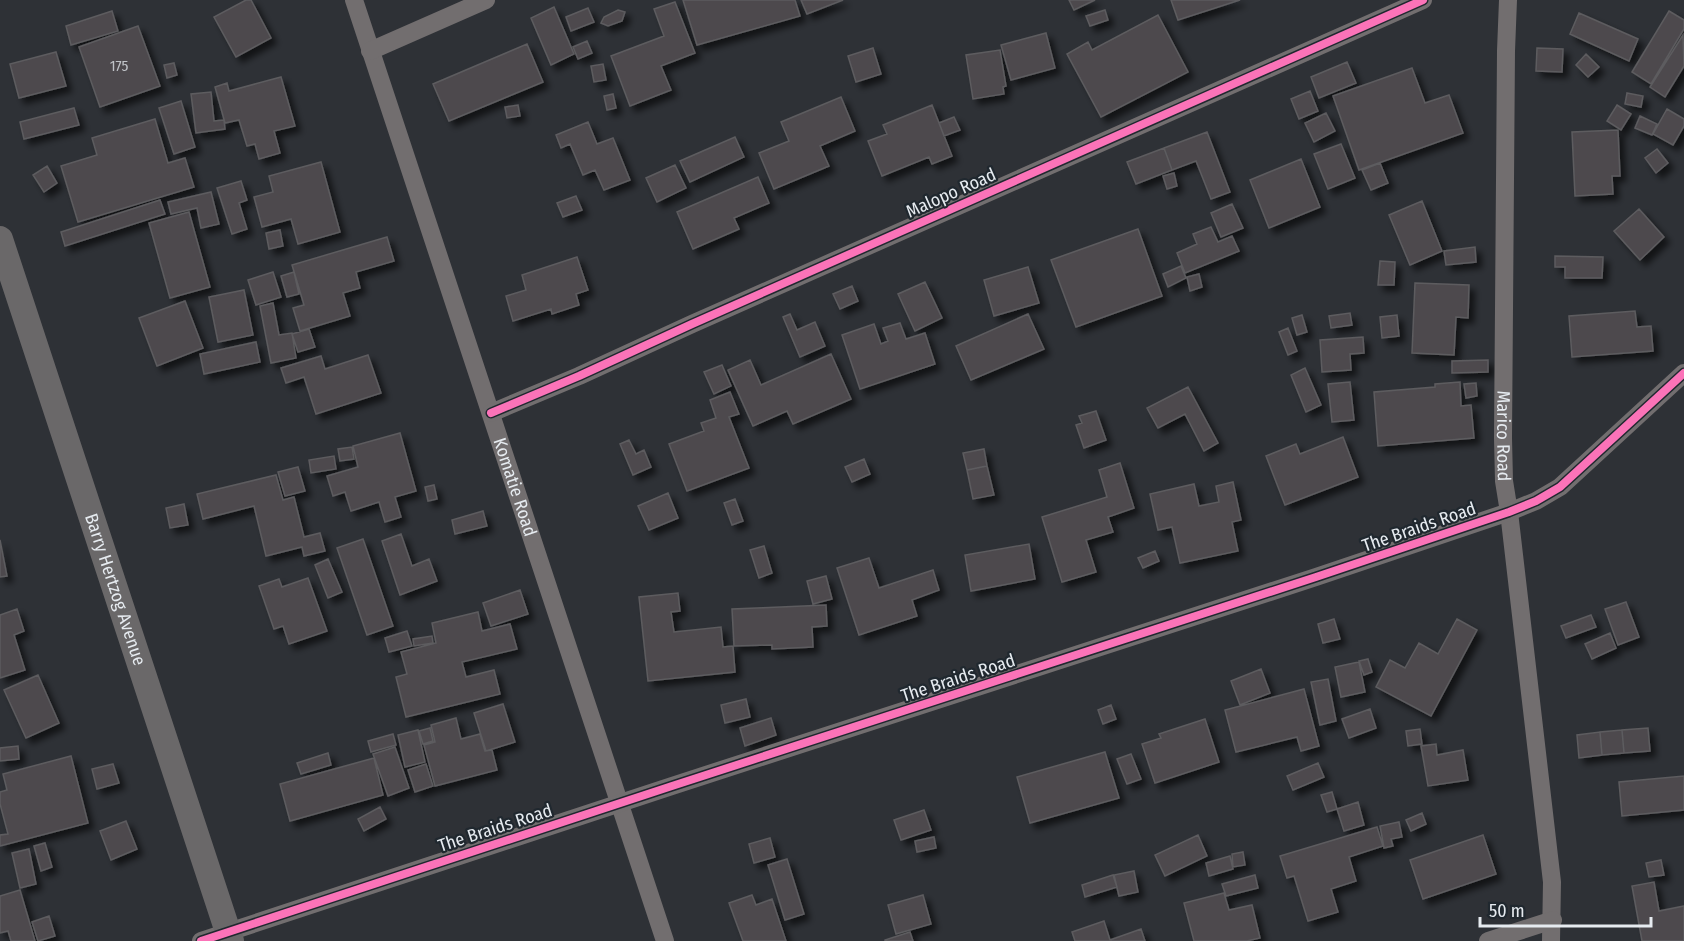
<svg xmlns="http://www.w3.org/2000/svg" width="1684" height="941" viewBox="0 0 1684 941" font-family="'Fira Sans Condensed',sans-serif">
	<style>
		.building { fill: #4d4a4e; stroke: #5d5c5f; stroke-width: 1.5; filter: url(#shadow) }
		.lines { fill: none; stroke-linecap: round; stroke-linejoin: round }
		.minor { stroke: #726e6f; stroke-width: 18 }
		.secondary { stroke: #6a6869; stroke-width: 26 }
		.cycleway-casing { stroke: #20282f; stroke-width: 11 }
		.cycleway { stroke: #fb73b8; stroke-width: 8 }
		.labels { text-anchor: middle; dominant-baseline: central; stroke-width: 4.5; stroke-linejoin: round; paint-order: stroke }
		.number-label { font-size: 15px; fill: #c0c3c8 }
		.street-label { font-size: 18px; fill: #e6ebf0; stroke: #20282f }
	</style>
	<defs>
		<filter id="shadow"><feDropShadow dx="5.5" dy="5.5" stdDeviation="3" flood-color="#0009"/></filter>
	</defs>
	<rect width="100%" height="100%" fill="#2e3136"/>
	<!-- building -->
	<path class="building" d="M246,0H251L271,38L236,57L214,17Z
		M683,0H795L800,16L697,45Z
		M801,0H843L807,14Z
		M1069,0H1095L1074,10Z
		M1171,0H1240L1178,20Z
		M675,2L695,53L661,66L671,90L630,106L611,56L664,36L654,9Z
		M554,7L574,54L551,65L531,18Z
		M588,8L594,22L571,31L566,17Z
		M618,10L625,12L622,21L608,26L601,23L604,17Z
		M1105,10L1108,20L1090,26L1086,16Z
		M112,11L118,31L71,45L66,26Z
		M1669,11L1684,20V29L1651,84L1632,72Z
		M1579,13L1638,39L1629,61L1570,34Z
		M1158,15L1188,72L1101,117L1067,54L1088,42L1092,50Z
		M138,26L160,86L100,107L79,47Z
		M1046,33L1055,68L1011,80L1001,45Z
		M1683,35L1684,66L1665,97L1650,87Z
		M587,41L592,53L578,59L573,47Z
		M527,44L543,82L449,121L433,84Z
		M873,48L881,74L856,82L848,56Z
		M1537,48L1563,49L1562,72L1536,71Z
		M1000,50L1006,86L1003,87L1004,94L973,99L966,55Z
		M56,52L66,86L19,98L10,64Z
		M1586,54L1599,67L1588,77L1576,65Z
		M1347,62L1356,83L1319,98L1311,77Z
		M174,63L177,75L167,78L164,65Z
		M603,64L606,80L594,82L591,66Z
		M1412,68L1425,103L1449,95L1463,133L1359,170L1333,96Z
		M281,77L295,126L274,131L280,153L259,159L255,144L247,146L239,120L225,123L215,87L227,83L229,91Z
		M1310,91L1318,111L1299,119L1291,99Z
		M211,92L214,121L224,120L225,129L196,133L191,94Z
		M1627,93L1643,96L1641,107L1625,104Z
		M613,94L616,108L607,110L604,96Z
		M841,97L855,131L820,146L829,166L774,189L759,153L789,141L781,122Z
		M181,101L195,147L174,154L159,108Z
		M518,105L520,116L507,118L505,107Z
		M932,105L952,156L932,164L929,157L882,176L868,141L887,134L883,125Z
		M1617,105L1631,114L1621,130L1607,121Z
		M74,108L79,125L24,139L20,122Z
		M1667,109L1684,119V126L1673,145L1653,134Z
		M1326,113L1335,131L1314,142L1305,123Z
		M1640,116L1657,124L1652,135L1635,128Z
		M954,117L960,130L944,136L939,123Z
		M155,119L168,163L185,158L194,187L78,222L61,166L97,155L92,138Z
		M588,122L597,144L613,138L630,180L604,190L595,170L583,175L570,144L561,148L556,135Z
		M1618,130L1620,176H1612L1613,194L1575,196L1572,132Z
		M1207,132L1230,192L1211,199L1196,161L1172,170L1164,148Z
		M735,137L744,157L690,182L680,161Z
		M1341,144L1355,178L1328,189L1314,154Z
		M1164,148L1172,170L1136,184L1127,162Z
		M1657,149L1668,163L1656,173L1645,158Z
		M1301,159L1320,207L1269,228L1250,180Z
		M321,162L340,232L298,244L291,219L262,227L254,197L273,192L269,176Z
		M1380,163L1388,183L1371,190L1362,170Z
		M675,165L686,188L657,202L646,178Z
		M47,166L57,183L44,192L33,175Z
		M1174,173L1177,186L1167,189L1163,176Z
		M758,177L769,203L734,218L739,229L693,249L677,212Z
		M241,181L247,200L239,203L247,229L232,234L217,188Z
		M211,192L219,224L201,228L197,208L171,214L168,202Z
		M576,196L582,210L563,217L557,203Z
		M160,200L165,214L65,246L61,232Z
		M1422,201L1442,251L1410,265L1389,215Z
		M1232,204L1243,228L1221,237L1211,213Z
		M1639,209L1664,237L1640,260L1614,231Z
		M189,212L210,287L170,298L149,223Z
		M1211,227L1218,242L1232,236L1239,251L1185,273L1177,253L1197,244L1193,234Z
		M1138,229L1162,296L1076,327L1051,260Z
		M280,230L283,246L269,249L266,233Z
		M387,237L394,261L356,272L360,288L343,293L350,316L300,331L293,308L304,305L292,265Z
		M1475,247L1476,262L1446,265L1444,251Z
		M1555,256L1603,257L1602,278H1565V267H1555Z
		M577,257L588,290L576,294L579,305L552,314L551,309L513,321L506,296L526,290L522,275Z
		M1380,261L1395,262L1394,285H1378Z
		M1181,266L1186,278L1168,287L1163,274Z
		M1028,267L1039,303L994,316L984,280Z
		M273,272L281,297L256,305L248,280Z
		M294,272L299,294L287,297L281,276Z
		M1199,274L1202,287L1190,291L1187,277Z
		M925,282L942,318L915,331L898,294Z
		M1415,283L1469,285L1468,318L1456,317L1454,355L1412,353Z
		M852,286L858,301L840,309L833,294Z
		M244,290L253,335L218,342L209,297Z
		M185,301L203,348L157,366L139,318Z
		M273,303L279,335L292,333L296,358L271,363L260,306Z
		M1635,311L1637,327L1651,326L1653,351L1572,357L1569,316Z
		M1350,313L1352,325L1331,328L1329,316Z
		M790,314L797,330L815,322L825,346L800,357L783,317Z
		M1028,314L1044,349L971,380L956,346Z
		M1302,315L1307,332L1297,335L1292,318Z
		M1397,315L1399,336L1382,338L1380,317Z
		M900,323L906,339L925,333L935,364L860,389L842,335L874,324L881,344L888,341L883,328Z
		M1288,328L1297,351L1288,355L1279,332Z
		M309,329L315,347L298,352L292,334Z
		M1363,337L1364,353L1350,354L1351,370L1322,372L1320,340Z
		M256,342L260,362L204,374L200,354Z
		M831,354L851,399L793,424L787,411L753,426L728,370L750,360L761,385Z
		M368,355L381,393L316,414L304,377L286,383L281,368L321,356L325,369Z
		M1488,360V372L1452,373V361Z
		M722,365L731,386L714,394L704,372Z
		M1305,368L1321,405L1306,412L1291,375Z
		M1350,382L1354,420L1332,422L1328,384Z
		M1460,382L1461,406L1471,405L1474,438L1378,446L1374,392L1435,387V384Z
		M1476,383L1477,396L1466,398L1464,384Z
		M1188,387L1218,443L1204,451L1185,414L1158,428L1147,408Z
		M730,392L739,414L729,417L749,468L687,491L669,444L704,431L701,423L716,418L710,400Z
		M1096,411L1106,440L1084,448L1076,425L1082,423L1079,416Z
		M400,433L416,491L395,497L401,517L385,522L379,502L351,511L345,492L333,496L327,476L358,467L353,446Z
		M1343,437L1358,477L1285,505L1266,456L1296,444L1300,454Z
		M629,440L636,454L644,450L651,467L633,475L620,444Z
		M352,447L354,459L340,461L338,449Z
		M984,449L987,466L967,470L963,453Z
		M334,456L336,469L311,473L309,460Z
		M864,459L870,474L852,482L845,467Z
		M1120,463L1134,508L1108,517L1113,532L1086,540L1096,572L1062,582L1042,517L1107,497L1099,470Z
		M987,466L994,495L973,499L967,470Z
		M298,467L305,491L285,496L278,472Z
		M276,475L283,500L294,497L304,537L320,533L325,551L304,556L302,547L266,556L254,506L203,519L197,494Z
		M1233,482L1241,520L1232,522L1238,551L1180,563L1172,527L1158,530L1150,494L1194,484L1199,506L1219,502L1216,486Z
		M434,485L437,499L428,501L425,487Z
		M668,493L678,518L649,530L638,506Z
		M735,499L743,521L732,525L724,503Z
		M184,504L188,525L170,528L166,508Z
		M483,511L487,526L455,534L452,520Z
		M401,534L412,566L429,559L437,581L400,595L382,541Z
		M363,539L393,626L367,635L337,548Z
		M0,540L7,576L0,577Z
		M1029,544L1035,579L971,591L965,555Z
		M764,546L772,573L759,578L750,550Z
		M1155,551L1159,561L1143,568L1138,558Z
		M869,558L879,588L933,570L939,590L912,600L917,616L859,635L837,568Z
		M328,559L342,592L328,598L315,565Z
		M826,576L832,599L813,604L807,581Z
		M308,578L327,631L289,644L283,626L274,629L259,586L279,579L282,587Z
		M520,590L528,614L491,626L483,603Z
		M678,593L680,611L671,612L674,632L721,627L723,647L733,646L735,672L648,681L639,597Z
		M1626,602L1639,637L1618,645L1605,609Z
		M826,605L827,626L812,627L813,647L772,649V645L734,646L732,609Z
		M17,609L24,631L14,635L25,670L0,678V615Z
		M478,612L482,631L510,624L517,649L462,662L466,677L494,670L500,694L406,717L396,677L407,674L401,652L436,643L432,623Z
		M1591,615L1596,627L1566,638L1561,626Z
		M1334,619L1340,639L1323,643L1318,624Z
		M1457,619L1477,630L1431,716L1376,687L1390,660L1405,668L1419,643L1438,654Z
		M407,631L412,646L389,652L385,638Z
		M1610,633L1616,648L1592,659L1585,644Z
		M432,636L433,643L414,646L413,639Z
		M1368,659L1372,672L1364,675L1359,661Z
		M1359,662L1365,692L1341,697L1335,667Z
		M1261,669L1270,693L1240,705L1231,681Z
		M38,675L59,723L26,738L4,690Z
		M1328,679L1336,721L1320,725L1311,682Z
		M1304,689L1319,746L1301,751L1297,737L1236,752L1225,710Z
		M746,699L750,717L725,723L721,705Z
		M503,704L515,742L486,751L474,713Z
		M1111,705L1116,719L1103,724L1098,710Z
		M1370,709L1376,728L1349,738L1342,719Z
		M456,718L461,739L480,734L485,751L492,750L497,770L435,786L424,745L435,742L431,725Z
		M771,718L776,735L745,746L740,728Z
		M1205,719L1219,762L1155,783L1142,744L1161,738L1159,734Z
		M430,728L433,741L423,744L419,731Z
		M1648,728L1650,751L1624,753L1622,730Z
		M1420,729L1422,744L1408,746L1406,731Z
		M418,730L425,762L405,767L398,735Z
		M1622,730L1624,753L1602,755L1600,732Z
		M1600,732L1602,755L1579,758L1577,735Z
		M393,734L396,745L371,752L368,741Z
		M1436,744L1437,755L1463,750L1468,780L1428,786L1421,746Z
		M18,746L19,759L0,761V748Z
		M395,747L409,788L388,796L373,754Z
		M1105,752L1119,798L1030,823L1017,777Z
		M328,753L331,765L301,774L297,763Z
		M1131,754L1141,779L1127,784L1117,759Z
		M71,756L88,823L0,846V835L8,834L0,804V792L7,790L3,774Z
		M374,758L383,795L290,821L280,784Z
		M1318,763L1324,777L1293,790L1287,776Z
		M113,764L119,783L97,789L92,769Z
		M426,764L433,786L415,792L408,770Z
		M1684,776V810L1622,816L1619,782Z
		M1332,792L1337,809L1327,812L1321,795Z
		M1358,802L1364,825L1344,831L1337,809Z
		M380,807L386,819L364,831L358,819Z
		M924,810L931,830L901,840L894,820Z
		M1422,813L1426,824L1411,831L1406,820Z
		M126,821L137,849L111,860L100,831Z
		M1399,822L1402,837L1391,839L1393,846L1384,848L1380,826Z
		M1377,827L1383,846L1349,857L1356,881L1331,889L1338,912L1308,921L1294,876L1287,878L1280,856Z
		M1198,835L1207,856L1165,876L1155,855Z
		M1483,835L1496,874L1423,899L1410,860Z
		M934,837L936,848L917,852L915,841Z
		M770,838L775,857L754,863L749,844Z
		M45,843L52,867L41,871L34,846Z
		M29,849L36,884L20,888L12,853Z
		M1243,852L1245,865L1233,867L1232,854Z
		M1230,856L1233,869L1209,876L1206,863Z
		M787,859L804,914L785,920L768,865Z
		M1661,860L1664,875L1649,877L1646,863Z
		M1134,871L1138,892L1119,896L1114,875Z
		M1113,875L1117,887L1085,897L1082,885Z
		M1255,875L1258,888L1226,896L1222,884Z
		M1654,882L1659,911L1684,906V941H1642L1632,886Z
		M20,890L35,941H11L8,931L0,933V896Z
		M1224,893L1229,910L1252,905L1260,938L1247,941H1194L1184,903Z
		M752,895L756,905L772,899L786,941H743L729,903Z
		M923,895L931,924L896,934L888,905Z
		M49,916L55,936L38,941L32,922Z
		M1104,921L1110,940L1141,929L1145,941H1075L1072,932Z
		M910,932L913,941H885V940Z"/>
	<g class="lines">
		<!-- minor -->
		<g class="minor">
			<path id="s1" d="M354,0L665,941"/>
			<path id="s2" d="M1508,0L1506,51L1503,438L1504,481L1509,512L1552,882L1551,941"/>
			<path d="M370,51L486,0"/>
			<path d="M491,413L579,376L692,324L1423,0"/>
			<path d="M201,941L672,786L1316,577L1509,512L1536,501L1560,487L1684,373"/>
			<path d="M1488,941L1553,920"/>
		</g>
		<!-- secondary -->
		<path class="secondary" id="s3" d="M0,239L231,941"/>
		<defs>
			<path id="cycleway" d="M491,413L579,376L692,324L1423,0
				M201,941L672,786L1316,577L1509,512L1536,501L1560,487L1684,373"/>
		</defs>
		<!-- cycleway casing -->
		<use href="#cycleway" class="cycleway-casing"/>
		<!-- cycleway -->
		<use href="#cycleway" class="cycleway"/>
	</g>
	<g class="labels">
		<!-- number labels -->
		<g class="number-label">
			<text x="119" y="66">175</text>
		</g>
		<!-- street labels -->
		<g class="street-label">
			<text transform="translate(951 193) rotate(-24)">Malopo Road</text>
			<text stroke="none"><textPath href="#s2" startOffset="436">Marico Road</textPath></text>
			<text stroke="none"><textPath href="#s1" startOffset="513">Komatie Road</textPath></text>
			<text transform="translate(1419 527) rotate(-19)">The Braids Road</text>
			<text stroke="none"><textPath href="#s3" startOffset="369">Barry Hertzog Avenue</textPath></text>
			<text transform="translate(958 678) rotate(-18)">The Braids Road</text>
			<text transform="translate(495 828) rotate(-18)">The Braids Road</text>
		</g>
	</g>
	<!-- scale -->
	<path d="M1480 917v9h171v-9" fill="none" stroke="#e6ebf0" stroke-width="3"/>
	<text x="1489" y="917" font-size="18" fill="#e6ebf0" stroke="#20282f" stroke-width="4.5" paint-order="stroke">50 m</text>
</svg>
